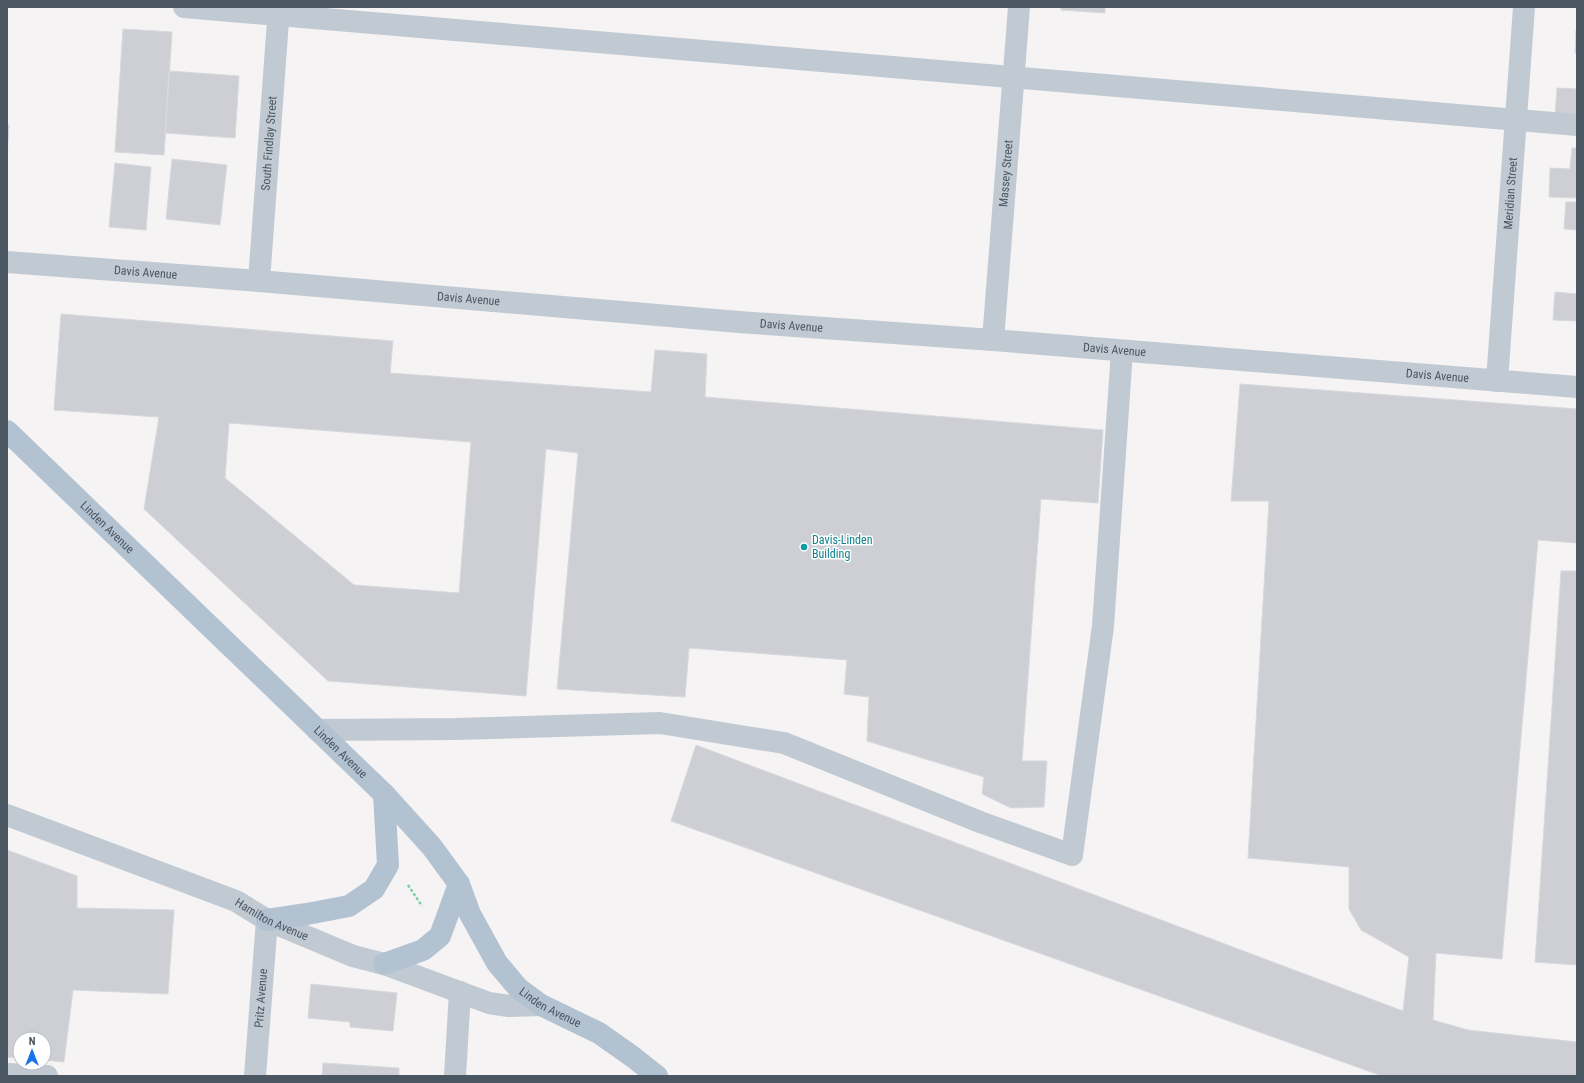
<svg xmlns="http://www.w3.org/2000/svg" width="1584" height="1083" viewBox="0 0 1584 1083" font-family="'Roboto Condensed',sans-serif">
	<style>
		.building { fill: #cdcfd5; stroke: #d7d9de; fill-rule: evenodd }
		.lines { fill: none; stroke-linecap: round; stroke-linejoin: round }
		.path { stroke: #7ad0a6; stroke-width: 2.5; stroke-dasharray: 3 2; stroke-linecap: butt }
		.minor { stroke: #c1cad2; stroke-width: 22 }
		.major { stroke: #b3c2d1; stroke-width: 22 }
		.culture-dot { fill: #0f9aa8; stroke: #fff; stroke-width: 1.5 }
		.labels { text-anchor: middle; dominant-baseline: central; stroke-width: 3; stroke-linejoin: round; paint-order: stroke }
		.street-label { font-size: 12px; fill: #4a5661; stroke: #fff }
		.culture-label { font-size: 12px; fill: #0d838f; stroke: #fff; text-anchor: start }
	</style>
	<rect width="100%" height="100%" fill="#f5f3f3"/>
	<!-- building -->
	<path class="building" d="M1061,7H1105V13L1061,10Z
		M123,29L172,32L164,155L115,152Z
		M1576,30H1577V53H1575Z
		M169,71L239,76L235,138L165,133Z
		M1557,88L1577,89V117L1555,116Z
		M7,125H9L7,157Z
		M1572,148H1577V198L1549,197L1550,168L1570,169Z
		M172,159L227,165L220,225L166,219Z
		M115,163L151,167L146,230L109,227Z
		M1566,202H1577V230L1564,229Z
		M1555,292L1577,294V321L1553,320Z
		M61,314L393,341L390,373L651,392L655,350L707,354L705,397L1103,430L1098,503L1041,499L1022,761H1047L1044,807L1011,808L982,794L984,777L867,741L869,697L844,694L847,660L689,648L685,697L557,689L578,453L546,449L526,696L328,681L144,509L159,417L54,410ZM229,423L471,442L459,593L354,585L225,478Z
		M1240,384L1577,409V543L1538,540L1502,959L1436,953L1433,1020L1468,1030L1577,1042V1076H1382L671,821L696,745L1403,1011L1409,957L1361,930L1349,909V867L1248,858L1269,501H1231Z
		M1561,571H1577V965L1535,962Z
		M7,850L77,876V908L174,910L168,994L73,990L64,1062L44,1060V1039H20V1058L7,1057Z
		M311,984L397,993L393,1031L350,1027V1022L308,1018Z
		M323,1063L399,1068V1076H322Z"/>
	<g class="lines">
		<!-- path -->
		<path class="path" d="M408,885L422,906"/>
		<!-- minor -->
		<g class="minor">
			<path d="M184,7L1577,125"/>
			<path id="s1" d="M7,262L259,281L739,322L993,340L1577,387"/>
			<path id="s2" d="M259,281L279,7"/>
			<path id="s3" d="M993,340L1019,7"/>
			<path id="s4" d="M1497,381L1524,7"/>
			<path d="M317,730L456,729L660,723L784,743L980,822L1072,855L1103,626L1122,351"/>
			<path id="s5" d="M7,815L236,901L267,920L353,956L384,964L489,1003L509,1006L541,1005"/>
			<path d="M7,1074L47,1076"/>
			<path id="s6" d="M255,1076L267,920"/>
			<path d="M455,1076L460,992"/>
		</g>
		<!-- major -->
		<g class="major">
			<path id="s7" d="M7,431L384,794L432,847L459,884L470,914L497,963L518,988L541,1005L599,1033L633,1057L657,1076"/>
			<path d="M267,920L307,914L349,906L374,889L388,865L384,794"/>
			<path d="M384,964L423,950L440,936L459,884"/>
		</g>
	</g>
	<!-- markers -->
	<circle class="culture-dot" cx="804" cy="547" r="4"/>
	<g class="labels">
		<!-- street labels -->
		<g class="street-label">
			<text stroke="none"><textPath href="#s2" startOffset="138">South Findlay Street</textPath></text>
			<text stroke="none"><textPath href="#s3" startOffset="167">Massey Street</textPath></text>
			<text stroke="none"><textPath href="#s4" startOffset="188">Meridian Street</textPath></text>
			<text stroke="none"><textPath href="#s1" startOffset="139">Davis Avenue</textPath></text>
			<text stroke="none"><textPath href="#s1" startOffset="463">Davis Avenue</textPath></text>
			<text stroke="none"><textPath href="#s1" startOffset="787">Davis Avenue</textPath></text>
			<text stroke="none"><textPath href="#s1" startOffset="1111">Davis Avenue</textPath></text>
			<text stroke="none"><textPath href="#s1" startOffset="1435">Davis Avenue</textPath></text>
			<text stroke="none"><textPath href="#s7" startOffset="139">Linden Avenue</textPath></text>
			<text stroke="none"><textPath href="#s7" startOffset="463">Linden Avenue</textPath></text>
			<text stroke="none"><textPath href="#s5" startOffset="285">Hamilton Avenue</textPath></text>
			<text stroke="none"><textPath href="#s6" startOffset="78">Pritz Avenue</textPath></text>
			<text stroke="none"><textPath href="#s7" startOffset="799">Linden Avenue</textPath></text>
		</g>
		<!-- culture labels -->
		<g class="culture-label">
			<text x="812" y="540">Davis-Linden<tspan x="812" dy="14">Building</tspan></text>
		</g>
	</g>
	<!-- border -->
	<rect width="1584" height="1083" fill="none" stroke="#4a5661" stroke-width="16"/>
	<!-- north arrow -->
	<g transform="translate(32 1051)"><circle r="19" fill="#ffffff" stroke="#b7bbc0"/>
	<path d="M0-3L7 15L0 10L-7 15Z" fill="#1a73e8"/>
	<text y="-6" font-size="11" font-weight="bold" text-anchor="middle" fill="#4a5661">N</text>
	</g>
</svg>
